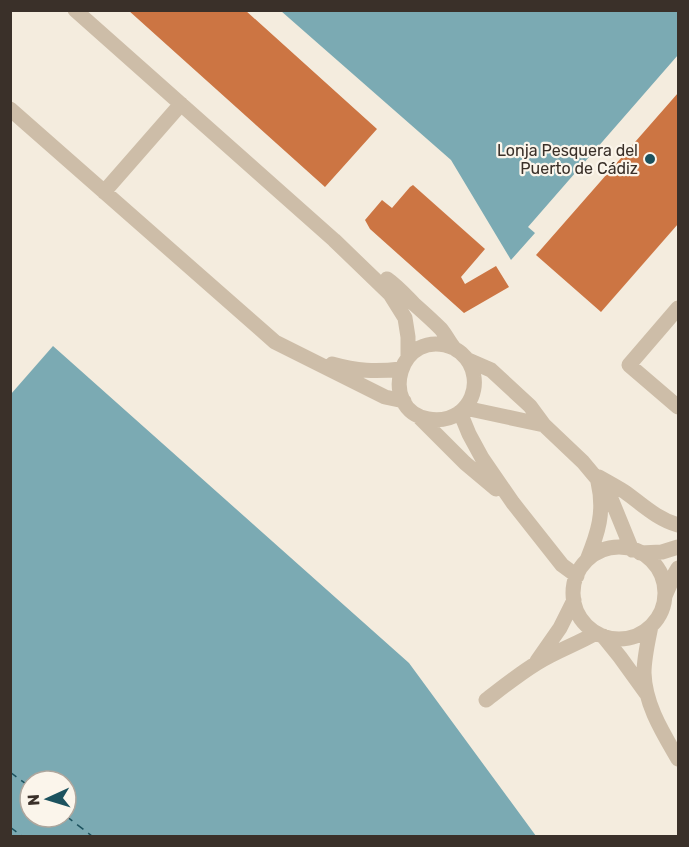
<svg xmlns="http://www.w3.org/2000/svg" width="689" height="847" viewBox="0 0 689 847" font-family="Rubik,sans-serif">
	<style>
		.water { fill: #7baab3; fill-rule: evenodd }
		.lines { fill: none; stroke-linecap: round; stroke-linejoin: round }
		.ferry { stroke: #1c525e; stroke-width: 1.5; stroke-dasharray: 8 6; stroke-linecap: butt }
		.building { fill: #cc7543 }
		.minor { stroke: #cdbda8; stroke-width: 15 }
		.poi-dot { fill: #1c525e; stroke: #fbf5eb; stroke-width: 2 }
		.labels { text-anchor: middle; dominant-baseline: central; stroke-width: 4.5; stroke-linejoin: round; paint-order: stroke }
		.poi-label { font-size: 16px; fill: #3a3029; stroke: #fbf5eb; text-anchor: end }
	</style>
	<rect width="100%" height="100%" fill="#f4ecde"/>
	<!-- water -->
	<path class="water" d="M281,11H678V55L528,227L535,233L511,260L451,160Z
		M53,346L409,663L536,836H11V394ZM30,781H66V817H30Z"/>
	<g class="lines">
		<!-- ferry -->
		<path class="ferry" d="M10,772L30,787
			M66,816L92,836
			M10,827L22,836"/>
	</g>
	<!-- building -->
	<path class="building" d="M128,10H245L377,129L325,187Z
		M678,93V224L601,312L536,255Z
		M413,185L485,249L461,277L465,284L496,266L509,287L464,313L370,229L365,220L382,200L392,208L410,187Z"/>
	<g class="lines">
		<!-- minor -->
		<path class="minor" d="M75,10L334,240L390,294L405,318L408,337V357
			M10,109L275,342L385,397L404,401
			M104,192L181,104
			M387,279C397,286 405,295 414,304C423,312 432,320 441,329C446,335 449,342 454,348C456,350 459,351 461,353C468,359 473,368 474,377C476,391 470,405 459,413C450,419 439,421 428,419C377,409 399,325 454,348
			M678,308L629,365L678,407
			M468,360L491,370L530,406L544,425L583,462L593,474L604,487L612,501L632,550
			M332,364C357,371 375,372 401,369
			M465,408L544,425
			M460,412L469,434L482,458L513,503L562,565L577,576
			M420,418L465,463L496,489
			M599,477C608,482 617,487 625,492C643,505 657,519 678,525
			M573 593a46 46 0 1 1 92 0a46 46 0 1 1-92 0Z
			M640,553L662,552L678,547
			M587,560C598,533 605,512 598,482
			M665,596L675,573L678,568
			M651,626C648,641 644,658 644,673C645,705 663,733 678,759
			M603,636L620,657L646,693
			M537,661L560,628L574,600
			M486,700C503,687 519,674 537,663C556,651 577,644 596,633"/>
	</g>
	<!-- markers -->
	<circle class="poi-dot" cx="650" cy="159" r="6"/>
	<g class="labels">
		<!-- poi labels -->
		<g class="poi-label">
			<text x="638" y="150">Lonja Pesquera del<tspan x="638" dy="18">Puerto de Cádiz</tspan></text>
		</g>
	</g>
	<!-- border -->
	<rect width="689" height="847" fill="none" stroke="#3a3029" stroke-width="24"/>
	<!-- north arrow -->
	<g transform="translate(48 799) rotate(266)"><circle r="28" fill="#fbf5eb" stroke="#aea69d" stroke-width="1.5"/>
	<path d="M0-4.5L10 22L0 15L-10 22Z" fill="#1c525e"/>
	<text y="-9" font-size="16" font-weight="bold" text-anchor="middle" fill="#3a3029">N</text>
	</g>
</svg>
